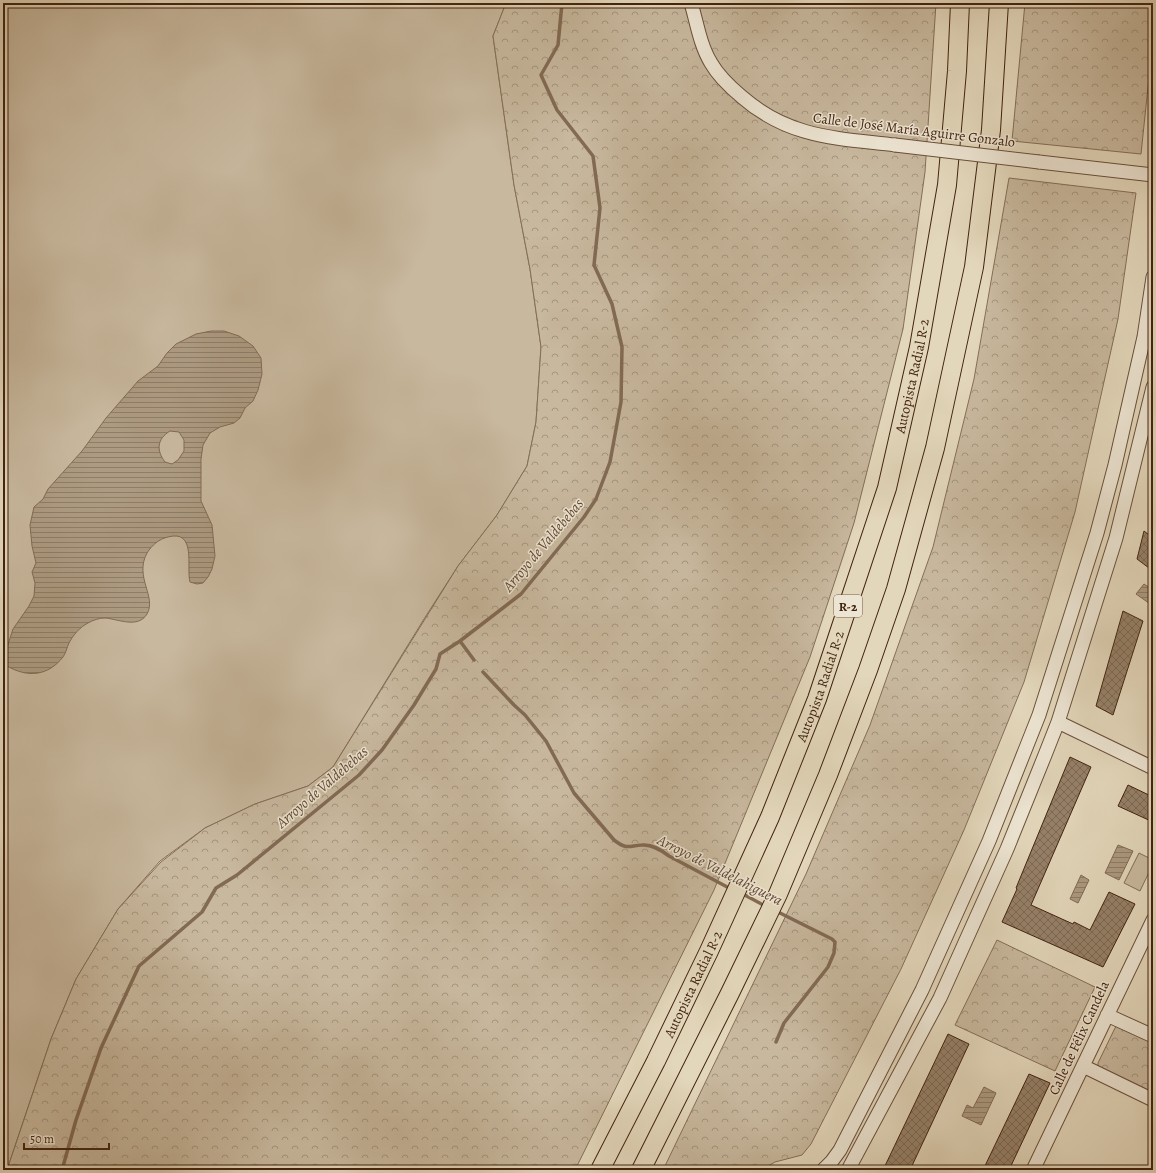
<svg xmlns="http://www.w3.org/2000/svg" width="1156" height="1173" viewBox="0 0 1156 1173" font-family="Alegreya,serif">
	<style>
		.grass { fill: #c8b89e; stroke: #856e57 }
		.forest { fill: url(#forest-crowns); stroke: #856e57 }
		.water { fill: url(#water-rules); stroke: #826a54; fill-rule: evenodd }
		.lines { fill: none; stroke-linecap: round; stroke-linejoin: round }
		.stream { stroke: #826a54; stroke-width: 3.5 }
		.building { fill: url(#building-cross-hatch); stroke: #422310 }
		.minor-casing { stroke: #6a503b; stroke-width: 15 }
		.highway-casing { stroke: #422310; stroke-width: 20 }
		.minor { stroke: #ede5d3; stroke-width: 13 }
		.highway { stroke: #e3d7bb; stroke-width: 18 }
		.minor-bridge-casing { stroke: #6a503b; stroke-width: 15; stroke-linecap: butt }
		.minor-bridge { stroke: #ede5d3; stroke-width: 13 }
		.labels { text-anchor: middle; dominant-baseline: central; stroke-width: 3; stroke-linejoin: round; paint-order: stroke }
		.shield { fill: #ede5d3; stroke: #755d4a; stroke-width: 1 }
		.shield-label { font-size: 13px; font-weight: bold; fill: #422310 }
		.street-label { font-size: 14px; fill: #422310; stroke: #ede5d3 }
		.water-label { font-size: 15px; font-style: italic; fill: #624732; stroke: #ede5d3 }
	</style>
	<defs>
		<pattern id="forest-crowns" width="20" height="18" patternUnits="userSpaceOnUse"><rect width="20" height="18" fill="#c8b89e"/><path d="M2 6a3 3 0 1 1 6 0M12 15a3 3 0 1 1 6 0" fill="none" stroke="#a4957f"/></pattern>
		<pattern id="water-rules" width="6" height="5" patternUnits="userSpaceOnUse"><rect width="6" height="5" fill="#ac9a81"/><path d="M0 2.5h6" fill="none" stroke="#8e7d68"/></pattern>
		<pattern id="building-cross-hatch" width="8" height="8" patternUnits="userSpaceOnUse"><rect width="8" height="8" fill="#968169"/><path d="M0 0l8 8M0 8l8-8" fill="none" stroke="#7c6955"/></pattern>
	</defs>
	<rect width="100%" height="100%" fill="#e3d7bb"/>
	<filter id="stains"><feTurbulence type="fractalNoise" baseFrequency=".005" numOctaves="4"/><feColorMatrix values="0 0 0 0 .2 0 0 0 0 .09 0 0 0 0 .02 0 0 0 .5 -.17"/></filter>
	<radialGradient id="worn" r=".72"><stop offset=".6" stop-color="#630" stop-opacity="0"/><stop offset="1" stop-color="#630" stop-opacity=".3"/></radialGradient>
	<!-- grass -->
	<path class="grass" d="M3,3H506L493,36L514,185L530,269L541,347L536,422L527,466L497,515L458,566L424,619L333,767L308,786L255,804L205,828L160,861L118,909L76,979L51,1039L7,1170H3Z
		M1139,853L1153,860V864L1140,891L1124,883Z"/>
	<!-- forest -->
	<path class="forest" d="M506,3H936L925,172L903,329L854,523L810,657L714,890L575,1170H7L51,1039L76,979L118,909L161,862L205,828L255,804L308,786L333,767L458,566L497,515L527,466L536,422L541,347L530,269L514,185L493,36Z
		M1025,3H1153V39L1141,154L1012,141Z
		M1009,178L1136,193L1118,319L1075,512L1024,682L964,830L901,969L811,1144L802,1155L775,1162L761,1170H663L806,874L870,725L933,547L974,379Z
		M997,940L1095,987L1055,1071L955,1025Z
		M1119,1023L1153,1039V1095L1098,1069V1063L1115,1028Z"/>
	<!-- water -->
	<path class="water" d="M211,331H224L239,336L253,346L261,358L262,374L258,390L253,401L245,408L240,418L234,423L220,427L210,433L203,445L201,459V501L212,525L215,556L212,569L208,577L203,583L197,584L190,582C186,568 197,529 168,537C159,539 152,545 147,553C134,577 157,597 147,614C138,629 118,619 105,618C99,618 93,620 88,623C80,627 73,635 69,643C67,647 66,653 63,657C48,676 28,678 7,666L4,657L13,629L29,606L34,596L35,583L32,572L36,563L32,546L30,525L34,507L43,499L48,489L82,451L106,418L138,381L158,366L167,353L176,344L196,334ZM170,431L179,432L184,440V451L178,460L172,464L165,462C156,450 157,439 170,431Z
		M1144,584L1153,590V606L1136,594Z
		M1118,845L1133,851L1119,880L1105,873Z
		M1081,875L1089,880L1078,903L1070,899Z
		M984,1087L996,1093L981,1125L962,1116L967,1105L973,1108Z"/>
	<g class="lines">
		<!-- stream -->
		<path class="stream" d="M460,641L474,660
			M483,672L514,705L525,715L546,741L574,793L614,840C627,850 628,846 642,845C652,844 661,850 669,856L731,889
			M741,893L767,907
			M776,1042L784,1023L828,967L834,953L835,942L832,939L776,911
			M62,1170L76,1120L101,1048L139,966L202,912L216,888L237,875L359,775L382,750L414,705L436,669L440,654L460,641L521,594L584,517L596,499L610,462L621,402L622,347L612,304L594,265L600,208L593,156L557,110L541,75L558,45L562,3"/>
	</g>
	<!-- building -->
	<path class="building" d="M1144,531L1153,538V571L1137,559Z
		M1123,611L1143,621L1113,715L1096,706Z
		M1070,757L1091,767L1031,905L1073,924L1074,922L1090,930L1109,892L1135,904L1103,967L1002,922L1017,889L1016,888Z
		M1128,785L1153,797V822L1118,806Z
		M948,1034L969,1044L910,1170H883Z
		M1029,1074L1050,1083L1009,1170H983Z"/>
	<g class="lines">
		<defs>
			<path id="minor" d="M691,3C697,23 700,45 711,63C719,77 730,87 742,97C789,138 836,138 895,145
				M1039,162L1153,175
				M1058,722L1153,768
				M1107,1015L1153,1036
				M1083,1066L1153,1100
				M823,1170L832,1161L840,1150L922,990L989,841L1039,715L1097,533L1115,465L1134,381L1144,337L1153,277
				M848,1170L940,998L1007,849L1045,755L1058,722L1116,538L1153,387
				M1033,1170L1153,920"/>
			<g id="highway">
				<path id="s1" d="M600,1170L656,1061L709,951L770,817L817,699L887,488L919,347L947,185L957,71L960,3"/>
				<path d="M641,1170L730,993L778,894L828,775L868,670L896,589L935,448L974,267L991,130L999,3"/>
			</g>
		</defs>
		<!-- minor casing -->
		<use href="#minor" class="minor-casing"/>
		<!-- highway casing -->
		<use href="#highway" class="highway-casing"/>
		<!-- minor -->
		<use href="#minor" class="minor"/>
		<!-- highway -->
		<use href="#highway" class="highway"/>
		<defs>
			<path id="minor-bridge" d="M895,145L1039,162"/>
		</defs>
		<!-- minor-bridge casing -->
		<use href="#minor-bridge" class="minor-bridge-casing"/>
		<!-- minor-bridge -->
		<use href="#minor-bridge" class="minor-bridge"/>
	</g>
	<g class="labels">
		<!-- shield labels -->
		<rect class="shield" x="834" y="595" width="28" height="22" rx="3"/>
		<g class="shield-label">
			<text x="848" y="606">R-2</text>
		</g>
		<!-- street labels -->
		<g class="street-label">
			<text transform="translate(914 130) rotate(7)">Calle de José María Aguirre Gonzalo</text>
			<text stroke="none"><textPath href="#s1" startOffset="856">Autopista Radial R-2</textPath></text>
			<text stroke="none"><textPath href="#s1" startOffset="532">Autopista Radial R-2</textPath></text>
			<text stroke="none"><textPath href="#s1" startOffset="208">Autopista Radial R-2</textPath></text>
			<text transform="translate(1079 1038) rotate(-65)">Calle de Félix Candela</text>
		</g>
		<!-- water labels -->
		<g class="water-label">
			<text transform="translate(543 545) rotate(-50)">Arroyo de Valdebebas</text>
			<text transform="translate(322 787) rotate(-41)">Arroyo de Valdebebas</text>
			<text transform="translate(720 870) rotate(27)">Arroyo de Valdelahiguera</text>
		</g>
	</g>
	<!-- margin -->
	<rect width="1156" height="1173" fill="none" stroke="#e3d7bb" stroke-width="16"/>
	<rect x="4" y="4" width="1148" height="1165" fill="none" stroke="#422310" stroke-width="2"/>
	<rect x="8" y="8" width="1140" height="1157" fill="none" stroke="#422310"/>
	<!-- scale -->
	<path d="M24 1143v6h85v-6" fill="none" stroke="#422310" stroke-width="2"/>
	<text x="30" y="1143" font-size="12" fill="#422310" stroke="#ede5d3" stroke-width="3" paint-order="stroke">50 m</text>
	<rect width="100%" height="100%" filter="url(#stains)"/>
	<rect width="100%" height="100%" fill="url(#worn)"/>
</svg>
